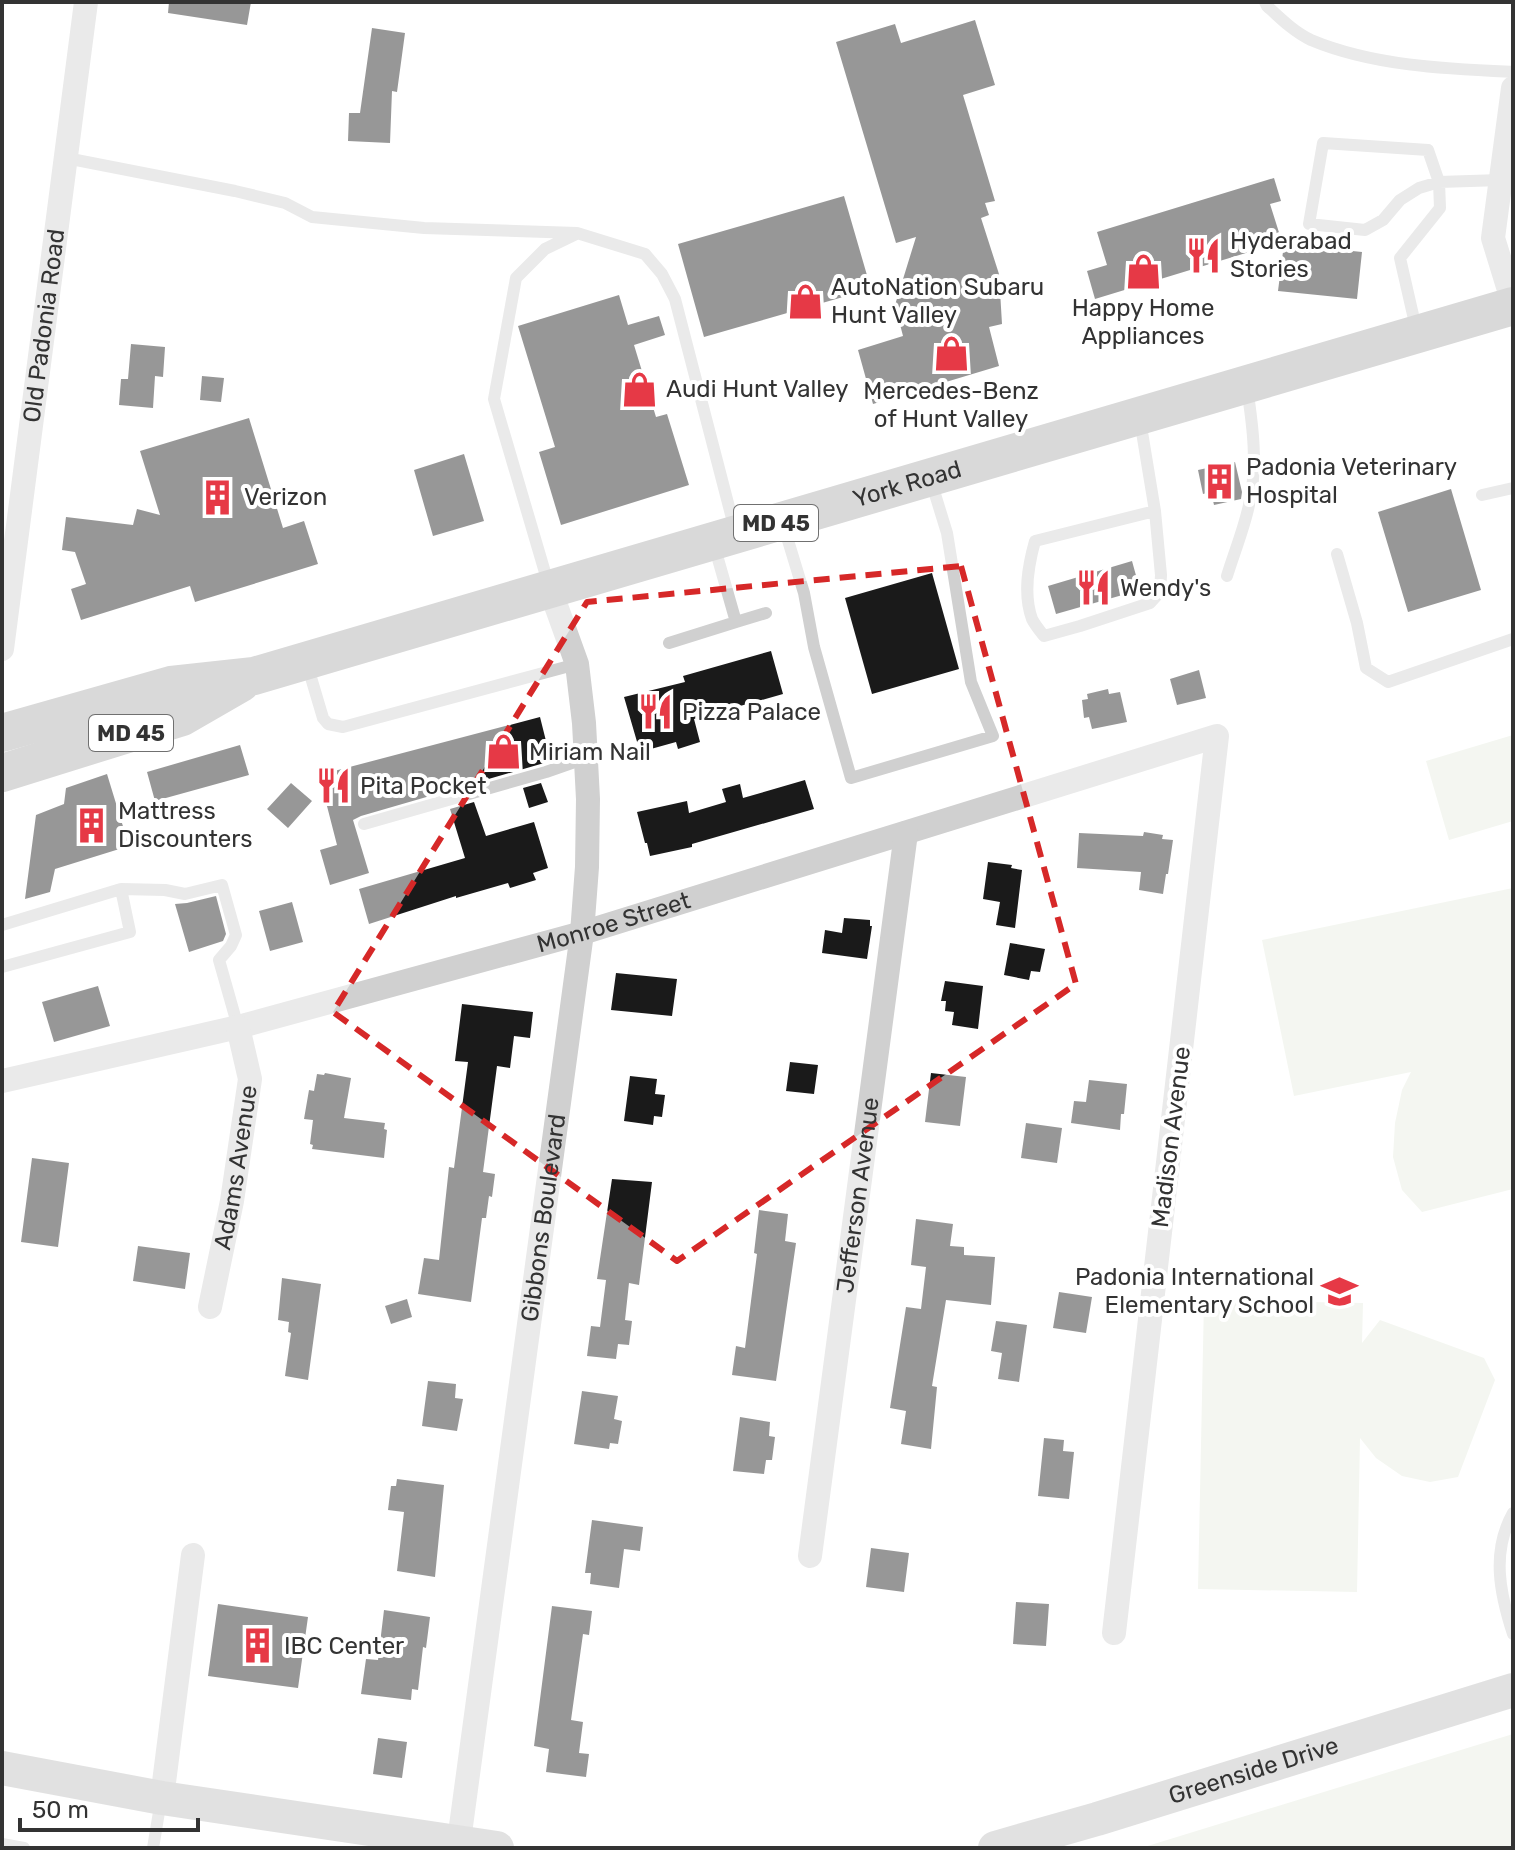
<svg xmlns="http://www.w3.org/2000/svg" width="1515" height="1850" viewBox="0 0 1515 1850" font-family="Rubik,sans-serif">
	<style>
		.green { fill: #e6ecdf }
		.building { fill: #1a1a1a }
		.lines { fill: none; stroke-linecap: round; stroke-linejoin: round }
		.lane { stroke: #d0d0d0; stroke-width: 12 }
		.street { stroke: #d0d0d0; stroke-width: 24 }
		.secondary { stroke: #bdbdbd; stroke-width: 34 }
		.primary { stroke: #ababab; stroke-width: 38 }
		.marked { fill: none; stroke: #d62828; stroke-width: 6; stroke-dasharray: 16 10; stroke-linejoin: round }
		.labels { text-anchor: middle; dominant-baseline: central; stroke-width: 8; stroke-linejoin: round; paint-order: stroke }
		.shield { fill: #fff; stroke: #707070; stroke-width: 2 }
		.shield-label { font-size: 22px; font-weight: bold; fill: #333 }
		.poi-label { font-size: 24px; fill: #333; stroke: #fff; text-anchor: start }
		.street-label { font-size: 24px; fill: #333; stroke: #fff }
	</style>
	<rect width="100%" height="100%" fill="#fff"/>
	<!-- green -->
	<path class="green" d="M1513,735V821L1449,840L1426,761Z
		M1513,888V1189L1422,1212L1402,1190L1393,1157L1395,1123L1402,1090L1411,1072L1294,1096L1262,940Z
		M1204,1300L1363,1303L1362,1343L1380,1320L1484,1358L1495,1380L1458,1477L1430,1482L1402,1476L1376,1458L1360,1438L1357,1592L1198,1589Z
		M1513,1734V1848H1141Z"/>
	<!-- building -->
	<path class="building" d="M169,2H251L247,25L168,13Z
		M975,20L995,85L963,95L995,201L985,203L989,215L981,218L999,274L1002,324L989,327L999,366L873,404L858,350L903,336L895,305L916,237L896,243L836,42L895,24L901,43Z
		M372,28L405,33L397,92L392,91L390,143L348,141L349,113H360Z
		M1274,178L1281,201L1270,204L1282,242L1095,299L1087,271L1107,265L1097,232Z
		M844,196L871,289L704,337L678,244Z
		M1284,244L1362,252L1357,299L1278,291Z
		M619,295L628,325L659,316L665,335L634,345L656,417L667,414L689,485L561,525L539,452L555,447L518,326Z
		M131,344L165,347L163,377L155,376L153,408L119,405L121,379H128Z
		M202,376L224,378L221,402L200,400Z
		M249,418L283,528L304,521L318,564L195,602L190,586L81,620L71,589L86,584L75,552L62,550L66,517L133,525L137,509L160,515L140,451Z
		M464,454L484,521L433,536L414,470Z
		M1235,462L1242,492L1241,499L1214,505L1211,492L1203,494L1198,470Z
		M1451,489L1481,590L1408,612L1378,512Z
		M1132,561L1140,590L1056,614L1048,586Z
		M932,573L959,669L872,694L845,598Z
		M771,651L783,694L694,719L700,742L678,749L676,742L640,752L624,697L685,682L683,676Z
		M1199,670L1206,698L1177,705L1170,679Z
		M1108,689L1109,694L1120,692L1127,722L1092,729L1089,717L1084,718L1082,700L1088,699L1087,694Z
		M540,717L551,761L361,816L353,820L369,873L330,885L320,850L337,845L319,775Z
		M240,745L249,775L155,801L147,772Z
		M107,774L129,846L55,869L50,892L25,899L36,815L64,804L66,788Z
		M805,780L814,809L692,844V847L650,856L647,843H645L637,812L687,801L689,813L726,802L722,789L740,784L743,798Z
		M291,783L312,801L288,828L267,809Z
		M541,783L548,802L529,808L523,788Z
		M474,802L486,836L534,822L548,868L533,873L536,880L510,888L508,883L456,898V896L369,924L359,889L465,858L450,809Z
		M1144,832L1163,835L1162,839L1173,840L1168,874H1166L1163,894L1139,890L1141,872L1077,868L1079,833L1143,836Z
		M988,862L1012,865L1011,868L1022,870L1015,928L996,925L1000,902L983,899Z
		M216,896L226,934L223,941L189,952L175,904L187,903Z
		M292,902L303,942L270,951L259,911Z
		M844,918L870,920V926H872L867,959L822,953L825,930L842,933Z
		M1010,943L1045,949L1040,972L1031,971L1029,980L1004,975Z
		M616,973L677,979L672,1016L611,1010Z
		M945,981L983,986L978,1029L952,1025L954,1012L945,1011L946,1001H941Z
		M98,986L110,1026L54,1042L42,1002Z
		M462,1004L533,1012L530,1038L514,1036L510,1068L497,1066L483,1172L495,1174L492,1197L489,1196L486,1218H482L471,1302L418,1294L424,1258L439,1260L449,1167L454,1168L468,1062L455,1061Z
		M790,1062L818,1065L814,1094L786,1091Z
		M325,1073L351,1078L344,1118L385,1123L384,1129L387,1130L384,1158L312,1149L313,1145L310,1144L313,1120L304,1119L309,1090L314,1091L317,1074L324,1075Z
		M931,1073L966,1077L960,1126L925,1122Z
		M630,1076L657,1079L655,1094L665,1095L662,1117L654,1116L653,1125L624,1121Z
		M1089,1080L1127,1084L1124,1114H1121L1120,1130L1071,1123L1074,1101L1086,1102Z
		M1026,1123L1062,1128L1057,1163L1021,1158Z
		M32,1158L69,1163L58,1247L21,1242Z
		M612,1179L652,1182L639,1285L629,1283L625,1320L632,1321L629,1345L618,1344L616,1359L587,1356L591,1326L600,1327L606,1280L597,1279Z
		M759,1210L788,1214L785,1241L796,1243L776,1381L732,1375L736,1346L745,1348L757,1254L754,1253Z
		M916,1219L953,1224L950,1246L964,1247V1255L995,1257L991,1305L946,1300L932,1386L937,1387L931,1449L901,1444L906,1411L890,1408L906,1307L921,1309L926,1267L911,1265Z
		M138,1246L190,1253L185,1289L133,1281Z
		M282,1278L321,1284L308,1380L285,1376L291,1333L288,1332L289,1322L278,1320Z
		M1059,1292L1092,1297L1086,1333L1053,1328Z
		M407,1299L412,1317L391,1324L385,1306Z
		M996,1321L1027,1325L1019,1382L998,1379L1002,1353L991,1351Z
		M428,1381L456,1384L455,1398L463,1399L457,1431L422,1426Z
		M582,1391L618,1396L614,1419L622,1421L618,1444L610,1443L609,1449L574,1444Z
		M740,1417L770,1422L769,1436L775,1437L772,1460H766L764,1474L733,1471Z
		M1044,1438L1064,1440L1063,1451L1074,1452L1069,1499L1038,1496Z
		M397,1479L444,1485L435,1577L397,1571L404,1512L388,1510L391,1486H396Z
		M592,1520L643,1527L640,1551L624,1549L619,1588L590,1584L591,1573H585Z
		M871,1548L909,1553L904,1592L866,1587Z
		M1016,1602L1049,1604L1046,1646L1013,1644Z
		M218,1604L308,1617L298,1688L208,1676Z
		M552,1606L592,1611L589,1635L583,1634L571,1720L583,1722L579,1753L589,1754L586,1777L546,1772L549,1749L534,1746Z
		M384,1610L430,1617L426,1648L423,1647L418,1690L412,1689L411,1700L361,1694L366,1659L378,1660Z
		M378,1738L407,1742L402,1778L373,1774Z"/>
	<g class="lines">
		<!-- lane -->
		<path class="lane" d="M1265,2L1267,6C1280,18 1294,32 1311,40C1373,66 1447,69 1513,72
			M1323,143L1428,150L1439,182L1419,188L1400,200L1383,220L1365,230L1309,224Z
			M66,158L235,191L285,203L312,217L424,228L577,233L645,254L662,274L675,299L735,530
			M1416,328L1400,258L1440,208L1439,182L1501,180
			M1140,420L1155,511L1161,575L1160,592L1150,603L1080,626L1044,636C1040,631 1035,625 1032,619C1023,594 1028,566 1035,541L1155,511
			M1482,495L1513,488
			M783,524L804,593L814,647L851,778L993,736L971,682L947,533L931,481
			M1337,554L1357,623L1366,668L1388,682L1513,639
			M1227,576C1234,553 1244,529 1249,505C1258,466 1253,427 1247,388
			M549,586L494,399L516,278L545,249L576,234
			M736,622L766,613
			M669,643L736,622L714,545
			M307,664L323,718L328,724L343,727L577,664
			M364,824L546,772L586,758
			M121,889L165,890L185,894L222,885L236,935L231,946L219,960L238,1027
			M2,925L121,889L130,932L2,967
			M1513,1513C1491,1552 1500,1594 1513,1634
			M2,1844L24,1848
			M153,1848L161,1800"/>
		<!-- street -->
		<g class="street">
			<path d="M1513,88L1493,238L1513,303"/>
			<path id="s1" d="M2,649L86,2"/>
			<path id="s2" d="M2,1081L238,1027L582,933L1217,736L1114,1633"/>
			<path id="s3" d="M210,1307L232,1201L250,1079L238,1027"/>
			<path id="s4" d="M810,1556L906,833"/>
			<path d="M162,1798L193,1555"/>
			<path id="s5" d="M458,1848L582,933L587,867L588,799L584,723L577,664L550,589"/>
		</g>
		<!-- secondary -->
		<g class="secondary">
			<path d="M2,1768L162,1798L497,1848"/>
			<path id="s6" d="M995,1848L1097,1819L1513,1690"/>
		</g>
		<!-- primary -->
		<g class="primary">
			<path id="s7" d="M2,733L171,685L254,676L1513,306"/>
			<path d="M2,773L182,717L241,683"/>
		</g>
	</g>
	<!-- marked area -->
	<path d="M0 0H1515V1850H0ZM961,566L1076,984L677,1261L333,1012L587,602Z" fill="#fff" fill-opacity=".55" fill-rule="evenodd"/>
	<path class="marked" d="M961,566L1076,984L677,1261L333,1012L587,602Z"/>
	<!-- icons -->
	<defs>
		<symbol id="restaurant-bare" viewBox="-9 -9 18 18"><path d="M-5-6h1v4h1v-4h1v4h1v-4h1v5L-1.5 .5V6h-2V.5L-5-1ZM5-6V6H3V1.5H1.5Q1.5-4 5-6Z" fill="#e63946" stroke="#fff" stroke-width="2.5" paint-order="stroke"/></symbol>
		<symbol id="shop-bare" viewBox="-9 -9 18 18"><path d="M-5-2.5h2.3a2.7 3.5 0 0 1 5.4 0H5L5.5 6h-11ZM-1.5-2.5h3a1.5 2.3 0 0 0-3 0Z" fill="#e63946" stroke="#fff" stroke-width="2.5" paint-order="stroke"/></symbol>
		<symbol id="building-bare" viewBox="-9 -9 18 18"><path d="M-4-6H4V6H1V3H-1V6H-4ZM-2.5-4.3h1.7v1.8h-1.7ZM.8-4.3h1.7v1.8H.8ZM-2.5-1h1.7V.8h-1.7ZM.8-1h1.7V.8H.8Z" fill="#e63946" stroke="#fff" stroke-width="2.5" paint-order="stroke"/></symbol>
		<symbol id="school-bare" viewBox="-9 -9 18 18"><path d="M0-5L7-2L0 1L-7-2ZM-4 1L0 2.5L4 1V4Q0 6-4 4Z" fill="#e63946" stroke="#fff" stroke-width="2.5" paint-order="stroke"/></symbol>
	</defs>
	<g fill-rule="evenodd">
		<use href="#restaurant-bare" x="1178" y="230" width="51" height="51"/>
		<use href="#shop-bare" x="1118" y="246" width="51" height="51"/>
		<use href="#shop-bare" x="780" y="276" width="51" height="51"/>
		<use href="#shop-bare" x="926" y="328" width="51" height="51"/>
		<use href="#shop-bare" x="614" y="364" width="51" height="51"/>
		<use href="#building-bare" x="1194" y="456" width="51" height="51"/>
		<use href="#building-bare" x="192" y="472" width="51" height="51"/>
		<use href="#restaurant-bare" x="1068" y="562" width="51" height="51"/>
		<use href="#restaurant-bare" x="630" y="686" width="51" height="51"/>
		<use href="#shop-bare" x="478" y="726" width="51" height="51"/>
		<use href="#restaurant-bare" x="308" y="760" width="51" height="51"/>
		<use href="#building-bare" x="66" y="800" width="51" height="51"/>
		<use href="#school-bare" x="1314" y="1266" width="51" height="51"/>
		<use href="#building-bare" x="232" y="1620" width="51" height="51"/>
	</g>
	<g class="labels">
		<!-- shield labels -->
		<g class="shield">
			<rect x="734" y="505" width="84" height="36" rx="6"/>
			<rect x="89" y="715" width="84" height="36" rx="6"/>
		</g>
		<g class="shield-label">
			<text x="776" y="523">MD 45</text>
			<text x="131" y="733">MD 45</text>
		</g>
		<!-- poi labels -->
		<g class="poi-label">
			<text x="1230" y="241">Hyderabad<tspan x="1230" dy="28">Stories</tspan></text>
			<text x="831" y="287">AutoNation Subaru<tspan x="831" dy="28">Hunt Valley</tspan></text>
			<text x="1143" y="308" text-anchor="middle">Happy Home<tspan x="1143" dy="28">Appliances</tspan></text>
			<text x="666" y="389">Audi Hunt Valley</text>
			<text x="951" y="391" text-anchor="middle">Mercedes-Benz<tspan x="951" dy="28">of Hunt Valley</tspan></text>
			<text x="1246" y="467">Padonia Veterinary<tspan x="1246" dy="28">Hospital</tspan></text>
			<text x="244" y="497">Verizon</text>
			<text x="1120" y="588">Wendy's</text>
			<text x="682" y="712">Pizza Palace</text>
			<text x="529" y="752">Miriam Nail</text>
			<text x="360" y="786">Pita Pocket</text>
			<text x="118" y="811">Mattress<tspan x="118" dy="28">Discounters</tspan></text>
			<text x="1314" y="1277" text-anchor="end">Padonia International<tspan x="1314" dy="28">Elementary School</tspan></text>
			<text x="284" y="1646">IBC Center</text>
		</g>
		<!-- street labels -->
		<g class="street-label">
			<text stroke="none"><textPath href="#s1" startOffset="326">Old Padonia Road</textPath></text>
			<text stroke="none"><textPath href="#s7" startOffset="940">York Road</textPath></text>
			<text stroke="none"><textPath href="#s2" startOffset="632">Monroe Street</textPath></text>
			<text transform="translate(1171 1137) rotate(-83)">Madison Avenue</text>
			<text stroke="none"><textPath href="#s3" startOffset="142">Adams Avenue</textPath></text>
			<text stroke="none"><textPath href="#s4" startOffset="364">Jefferson Avenue</textPath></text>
			<text stroke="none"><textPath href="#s5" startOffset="636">Gibbons Boulevard</textPath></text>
			<text stroke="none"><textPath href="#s6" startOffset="270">Greenside Drive</textPath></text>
		</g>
	</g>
	<!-- border -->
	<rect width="1515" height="1850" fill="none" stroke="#333333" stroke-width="8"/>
	<!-- scale -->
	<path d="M20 1818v12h178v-12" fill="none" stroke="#333333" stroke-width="4"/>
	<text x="32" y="1818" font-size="24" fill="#333333" stroke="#ffffff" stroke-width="6" paint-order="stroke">50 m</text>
</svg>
